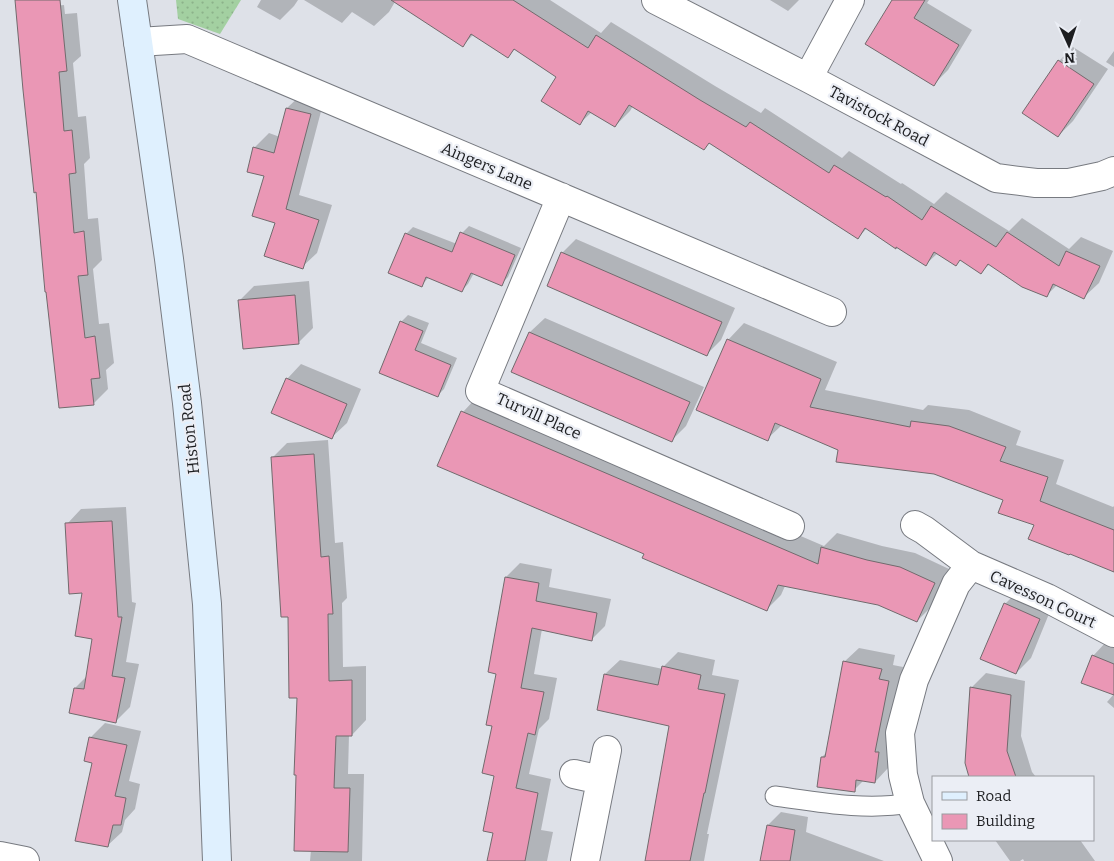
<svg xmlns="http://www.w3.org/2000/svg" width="1114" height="861" viewBox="0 0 1114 861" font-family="Bitter,serif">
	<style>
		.grass { fill: url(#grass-dots) }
		.shadow { fill: #0003 }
		.building { fill: #ea97b5; stroke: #726a6d }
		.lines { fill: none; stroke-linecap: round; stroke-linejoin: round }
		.service-casing { stroke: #777a80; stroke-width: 21 }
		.minor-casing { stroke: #777a80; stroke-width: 30 }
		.secondary-casing { stroke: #777a80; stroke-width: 30 }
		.service { stroke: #fff; stroke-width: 19 }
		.minor { stroke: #fff; stroke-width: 28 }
		.secondary { stroke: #dff0fe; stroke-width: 28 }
		.labels { text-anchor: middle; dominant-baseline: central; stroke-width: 4.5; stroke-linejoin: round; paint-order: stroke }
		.street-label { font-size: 16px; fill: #1d1e21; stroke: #ebeef5 }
	</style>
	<defs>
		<pattern id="grass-dots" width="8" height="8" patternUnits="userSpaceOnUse" patternTransform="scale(1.25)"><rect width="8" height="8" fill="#a3d0a1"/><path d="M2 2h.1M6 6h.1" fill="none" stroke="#8cb28a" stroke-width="1.8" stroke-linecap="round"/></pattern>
	</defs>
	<rect width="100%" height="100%" fill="#dee1e8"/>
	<!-- grass -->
	<path class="grass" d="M176,0H241L220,34L178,19Z"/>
	<!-- shadow -->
	<path class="shadow" d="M261,0H298L294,6L280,20L257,7Z
		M304,0H396L389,12L374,26L352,12L342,23Z
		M429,0H550L601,33L611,22L715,86L761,113L765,108L842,158L849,151L901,184L902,183L934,204L946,192L1009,231L1022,218L1069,249L1081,237L1113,251L1099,283L1084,297L1057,285L1046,296L990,264L981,272L961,259L956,264L938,253L926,264L867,228L858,238L710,142L704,148L633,106L630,111L615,126L592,112L580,123L557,76L515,49L507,57L474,34L463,45Z
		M770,0H799L788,11Z
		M894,0H929L927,3L972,30L948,70L934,84Z
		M64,5L65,14L77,13L81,56L73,63L78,117L86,116L90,158L84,164L88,219L98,218L102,260L93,269L99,324L109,323L114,363L106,370L108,389L93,404L33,8Z
		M1073,47L1108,69L1073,121L1058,136L1059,61Z
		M1114,51V67L1106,62Z
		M302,94L324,100L299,195L332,205L317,253L302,267L277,222L265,176L254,148L269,133L280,137L287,108Z
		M469,226L521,248L508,277L501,284L474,273L468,284L461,291L429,277L421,286L406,234L413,227L457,244L462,233Z
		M576,239L735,308L721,340L707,354L562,253Z
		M309,281L313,328L298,343L240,300L254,286Z
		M408,315L429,323L421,343L457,358L444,389L437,396L381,373L401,322Z
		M545,318L704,387L686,426L672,440L513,371L530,332Z
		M744,323L837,362L825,390L923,410L928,405L969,410L1021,431L1016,445L1064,460L1056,484L1113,507L1114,506V571L1004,499L934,473L839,450L782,425L767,439L728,340Z
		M301,364L361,389L347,423L332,437L287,379Z
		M477,397L824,546L837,533L882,546L915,553L949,569L931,607L917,621L879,604L785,586L781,595L766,610L645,554L463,412Z
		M328,440L335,543L343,542L347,598L342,603L343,667L366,666V720L352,735H349L348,774H364L362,861H310L311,850L298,697L272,458L287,443Z
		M126,507L132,602L136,603L126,662L139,664L130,707L116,721L75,688L87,676L94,638L84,592L67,524L81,509Z
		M520,563L552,569L549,587L611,599L605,626L591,640L542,629L534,674L557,678L549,719L539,729L529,774L551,779L541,830L553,832L547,861H488L494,832L495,775L494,725L506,577Z
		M1019,590L1053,604L1031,658L1016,673L1005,604Z
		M1106,642L1114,645V708L1107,702L1114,694L1093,656Z
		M859,648L895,655L893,665L903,667L889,738V767L875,782L864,780L854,790L822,757L827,752L844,662Z
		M678,652L715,660L712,675L739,680L707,834H709L704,861H646L671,725L598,709L605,674L620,660L663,669V667Z
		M986,673L1025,681L1021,736L1032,772L1036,777H971L966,763L972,687Z
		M105,723L141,731L129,781L140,784L135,809L125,820L122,832L107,846L90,738Z
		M781,812L808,817L806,832L884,861H762L768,825Z
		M995,840H1080L1095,861H1024L1023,859L1020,861H1010Z"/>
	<!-- building -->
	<path class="building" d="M15,0H60L67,71L59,72L64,131L72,130L76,173L69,174L74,233L84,231L88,275L78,276L85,338L95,336L100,378L91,379L94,405L59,408L46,292H45L36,192L34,193L23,90Z
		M391,0H513L588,48L596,35L700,100L746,127L750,122L829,173L834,165L886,197L887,196L922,220L931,206L996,247L1007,232L1059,266L1066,251L1100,266L1084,299L1053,284L1047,297L1022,287L988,264L981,274L960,260L956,266L934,252L926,266L896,247V249L865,228L858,239L709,143L704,150L629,105L615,127L588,111L580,125L541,101L556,77L514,49L508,58L471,34L463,47Z
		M892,0H925L914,18L959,45L934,86L865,44Z
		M1058,60L1094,84L1058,137L1022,113Z
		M286,108L311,114L286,209L319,220L303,269L264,256L275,223L252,216L264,176L247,172L253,147L274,153Z
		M460,232L515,255L502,286L471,273L462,292L426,277L422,287L388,273L405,233L452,252Z
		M561,252L722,322L707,356L547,286Z
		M295,295L299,344L243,349L238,300Z
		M400,321L423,331L415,350L451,365L438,397L379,373Z
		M529,332L690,402L672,442L511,372Z
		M727,339L821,379L810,407L910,427L911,421L949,426L1006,447L1000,461L1048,477L1040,501L1114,530V572L1070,554L1069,555L1028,539L1034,525L998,513L1003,500L934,474L836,462L838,450L775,423L768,441L696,410Z
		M286,378L347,404L332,439L271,413Z
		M461,411L818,564L821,547L867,560L900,567L935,583L917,622L878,605L778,585L767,611L642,558L644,554L437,466Z
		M314,454L321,557L329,556L333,614H328L329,681L352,680V736H336L334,788H350L348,852L294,851L296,775H294L297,698H289L288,617H281L271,457Z
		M112,521L118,617H122L112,676L125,678L116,723L69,713L74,688L84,689L92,639L75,636L82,593L69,594L65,523Z
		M505,577L539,583L536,601L597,613L592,641L532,628L521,688L544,692L535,735L528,733L516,788L538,793L525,861H487L493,833L483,831L494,776L482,773L492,726L486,725L496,674L488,672Z
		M1004,603L1040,619L1016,674L980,659Z
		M1092,655L1114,664V695L1081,683Z
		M843,661L882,669L879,679L889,681L875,752H879L875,783L856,780L855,792L817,787L821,757H825Z
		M662,666L701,675L698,689L725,694L705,793H704L690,861H645L669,726L597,710L604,674L658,685Z
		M970,687L1011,695L1007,751L1016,777H969L965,763Z
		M89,737L127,745L115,796L126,798L121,825H113L108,847L75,841L92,763L84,761Z
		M767,825L795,830L790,861H760Z"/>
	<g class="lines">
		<defs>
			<path id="service" d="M775,796C819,802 866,811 910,803"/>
			<path id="minor" d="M656,0L808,78L996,178L1036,183H1069L1102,176L1114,171
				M138,42L187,39L832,312
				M808,78L850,0
				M561,197L480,391L790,526
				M915,525L924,530L971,565L956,584L914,680L900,733L903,775L910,803L938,861
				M971,565L1047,598L1114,633
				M574,774L601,780
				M0,856L25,861
				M585,861L607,750"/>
			<path id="secondary" d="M132,0L169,259L187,403L207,604L217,861"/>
		</defs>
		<!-- service casing -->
		<use href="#service" class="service-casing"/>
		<!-- minor casing -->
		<use href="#minor" class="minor-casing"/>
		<!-- secondary casing -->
		<use href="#secondary" class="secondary-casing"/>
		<!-- service -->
		<use href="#service" class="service"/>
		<!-- minor -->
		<use href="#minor" class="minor"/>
		<!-- secondary -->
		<use href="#secondary" class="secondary"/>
	</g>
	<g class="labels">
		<!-- street labels -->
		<g class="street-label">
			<text transform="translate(879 116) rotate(28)">Tavistock Road</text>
			<text transform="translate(487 166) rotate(23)">Aingers Lane</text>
			<text transform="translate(539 416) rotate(24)">Turvill Place</text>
			<text transform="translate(189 429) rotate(-96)">Histon Road</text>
			<text transform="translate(1043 599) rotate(25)">Cavesson Court</text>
		</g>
	</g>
	<!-- legend -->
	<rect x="932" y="776" width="162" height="65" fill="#ebeef5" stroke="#999ba0"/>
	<rect x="942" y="792" width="25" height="8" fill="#dff0fe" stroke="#999ba0"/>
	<text x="976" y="801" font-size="15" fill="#1d1e21">Road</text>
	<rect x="942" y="814" width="25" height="15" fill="#ea97b5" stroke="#999ba0"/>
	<text x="976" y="826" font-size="15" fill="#1d1e21">Building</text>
	<!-- north arrow -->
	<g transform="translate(1069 45) rotate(177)" stroke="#ebeef5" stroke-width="4" paint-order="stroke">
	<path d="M0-4L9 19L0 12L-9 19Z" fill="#1d1e21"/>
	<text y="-8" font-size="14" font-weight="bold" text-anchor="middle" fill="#1d1e21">N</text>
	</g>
</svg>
